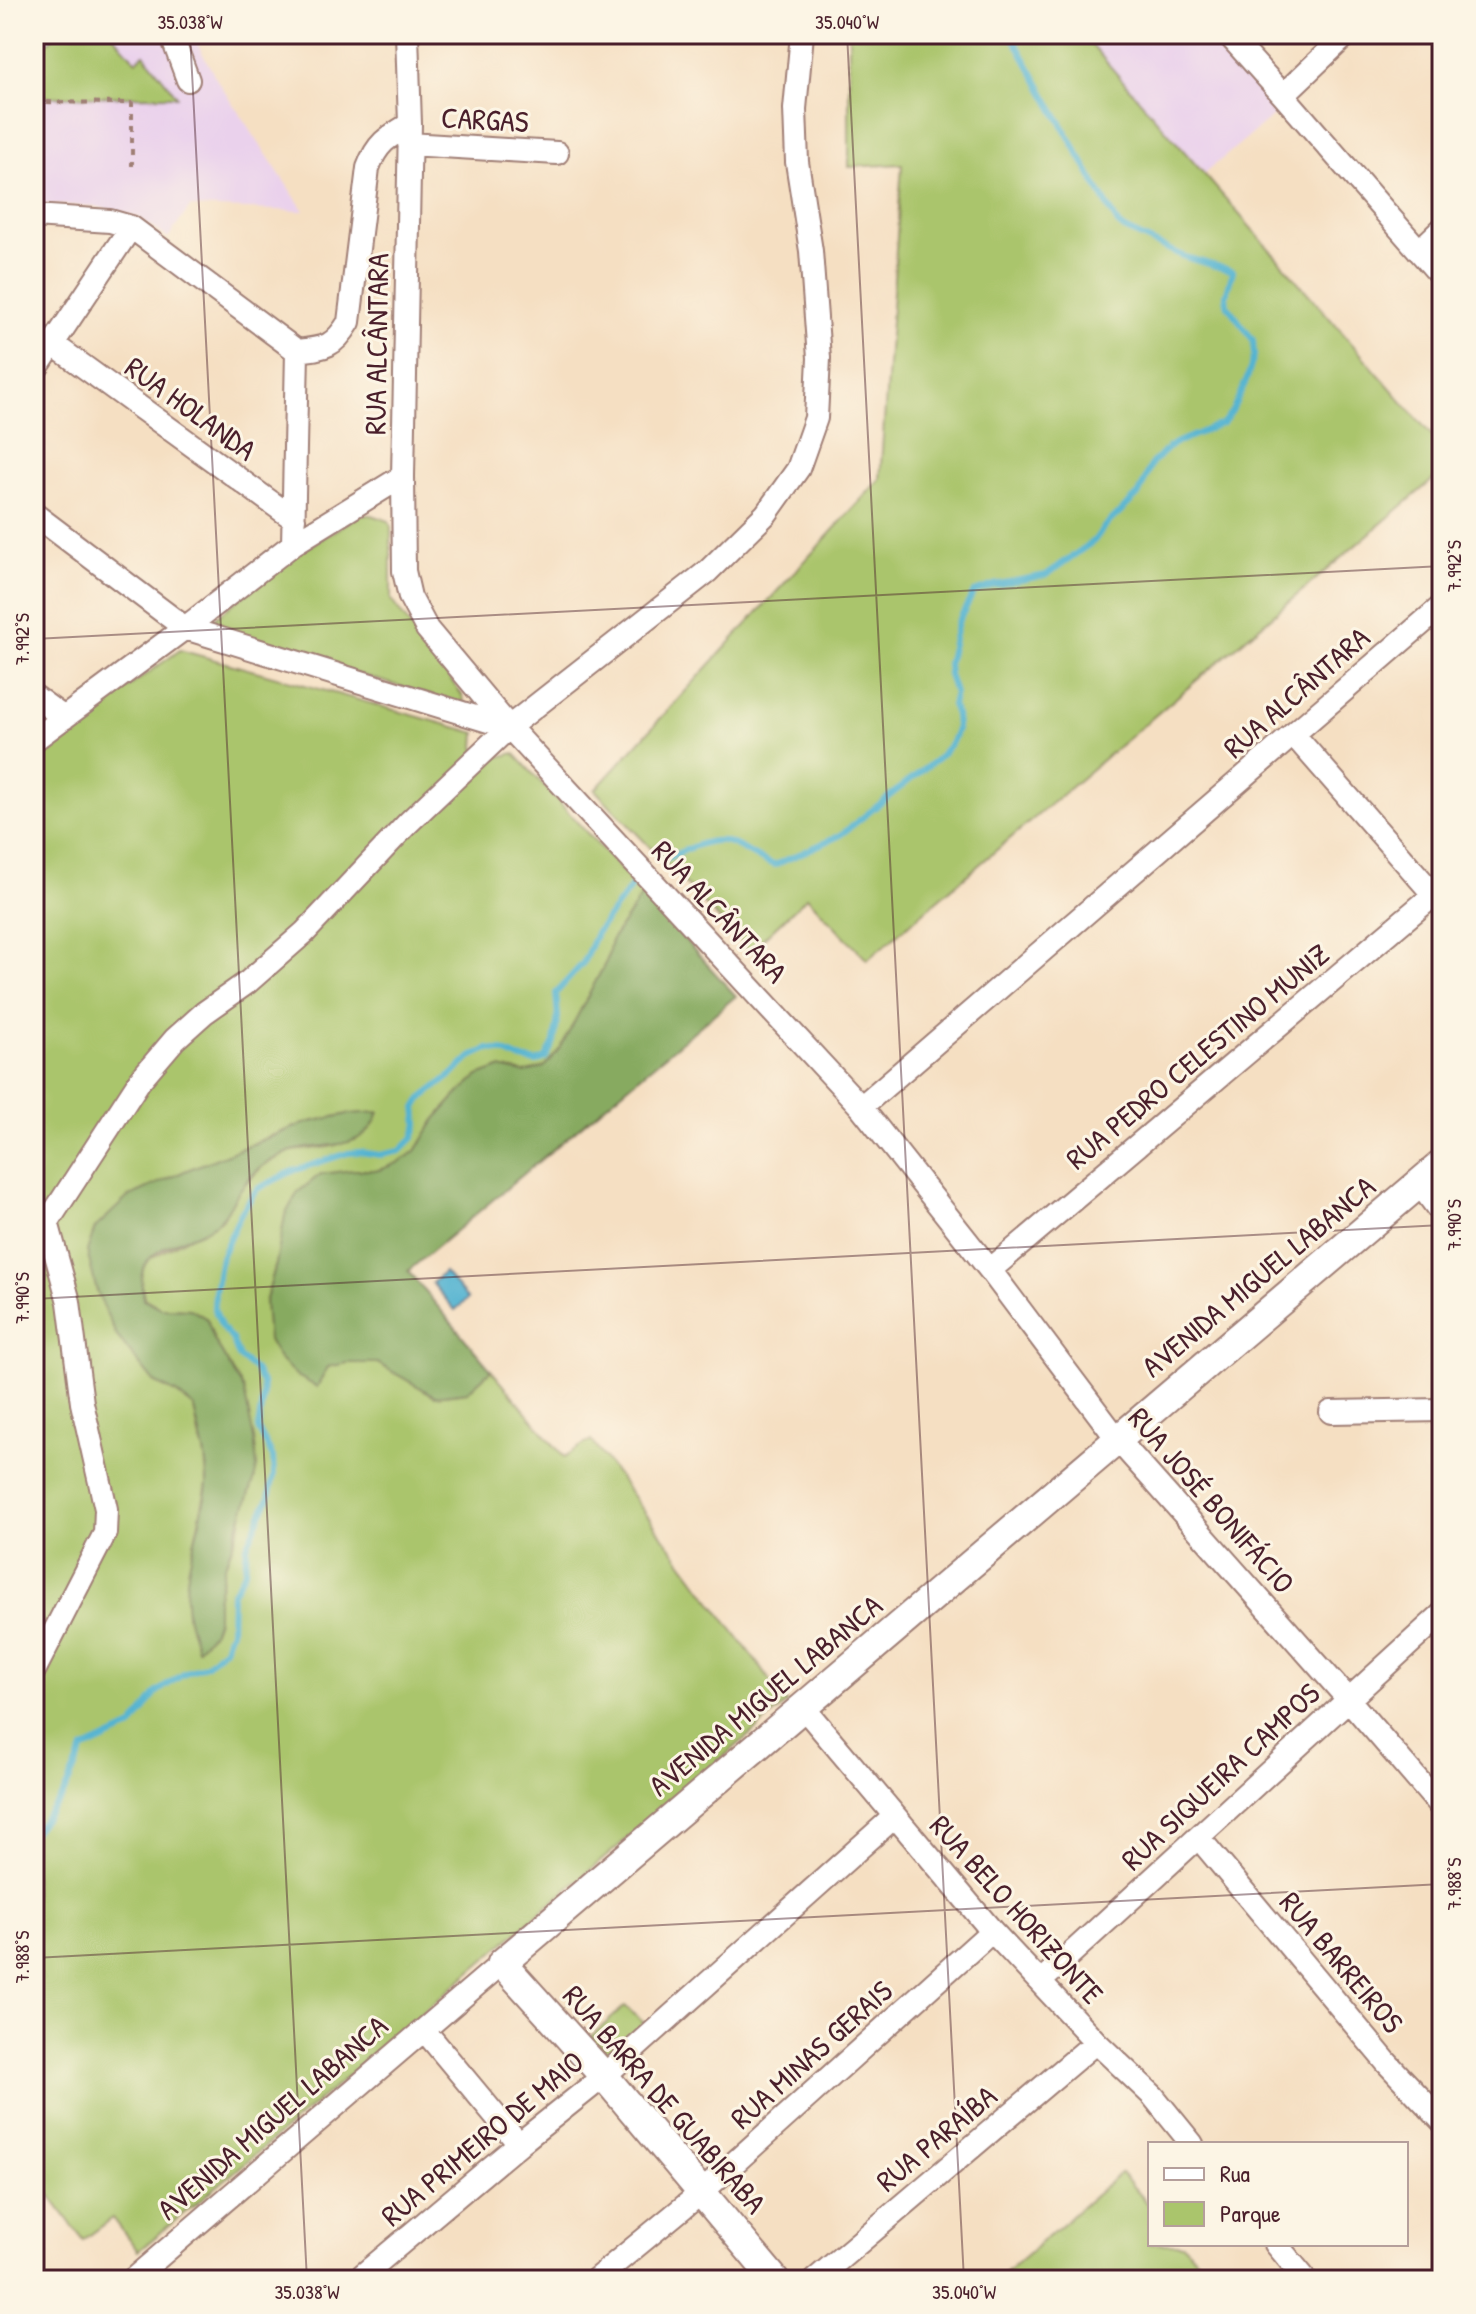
<svg xmlns="http://www.w3.org/2000/svg" width="1476" height="2314" viewBox="0 0 1476 2314" font-family="'Patrick Hand',sans-serif">
	<style>
		.built { fill: #ead1ec }
		.green { fill: #aac56c; stroke: #7a724c; stroke-width: 2; fill-rule: evenodd }
		.forest { fill: #87aa60; stroke: #686446; stroke-width: 2 }
		.water { fill: #53b3d1; stroke: #4e697e; stroke-width: 2 }
		.lines { fill: none; stroke-linecap: round; stroke-linejoin: round }
		.stream { stroke: #53b3d1; stroke-width: 6 }
		.minor-casing { stroke: #a07f76; stroke-width: 26 }
		.major-casing { stroke: #a07f76; stroke-width: 32 }
		.path { stroke: #a07f76; stroke-width: 4; stroke-dasharray: 6 6; stroke-linecap: butt }
		.minor { stroke: #fff; stroke-width: 22 }
		.major { stroke: #fff; stroke-width: 28 }
		.ticks { fill: none; stroke: #4a1f2b; stroke-width: 2; stroke-opacity: 0.45 }
		.labels { text-anchor: middle; dominant-baseline: central; stroke-width: 6; stroke-linejoin: round; paint-order: stroke }
		.street-label { font-size: 30px; fill: #4a1f2b; stroke: #fcf5e5 }
		.neatline { fill: none; stroke: #4a1f2b; stroke-width: 3 }
		.ticks-label { font-size: 20px; text-anchor: middle; fill: #4a1f2b }
	</style>
	<rect width="100%" height="100%" fill="#fcf5e5"/>
	<filter id="ink" filterUnits="userSpaceOnUse"><feTurbulence type="fractalNoise" baseFrequency=".0125" numOctaves="2"/><feDisplacementMap in="SourceGraphic" scale="16" xChannelSelector="R" yChannelSelector="G"/><feConvolveMatrix kernelMatrix="1 2 1 2 8 2 1 2 1" color-interpolation-filters="sRGB"/></filter>
	<filter id="wash" filterUnits="userSpaceOnUse"><feTurbulence type="fractalNoise" baseFrequency=".006" numOctaves="4" result="noise"/><feDisplacementMap in="SourceGraphic" scale="32" xChannelSelector="R" yChannelSelector="G"/><feGaussianBlur stdDeviation="1.8" result="paint"/><feColorMatrix in="noise" values="0 0 0 0 0 0 0 0 0 0 0 0 0 0 0 0 0 1.4 0 .05"/><feComposite in="paint" operator="in"/></filter>
	<g filter="url(#wash)">
		<rect width="100%" height="100%" fill="#f5dfc2"/>
		<!-- built -->
		<path class="built" d="M34,34H192L217,80L304,211L190,207L168,238L138,217L94,206L34,204Z
			M1082,34H1216L1280,110L1205,173Z"/>
		<!-- green -->
		<path class="green" d="M57,34H112L136,61L144,54L177,96L34,97V54Z
			M849,34H1082L1442,447V472L867,960L807,897L750,951L595,790L880,479L902,164L849,167Z
			M360,515H371L389,521L391,527V600L462,695L464,702L462,705L202,628L300,552Z
			M180,650L476,733L475,748L491,759L514,753L643,894L611,941L607,960L560,1050L544,1068L524,1073L500,1068L478,1076L457,1095L435,1120L416,1151L397,1164L379,1170H353L276,1264L265,1303L328,1367L347,1363H377L435,1396L467,1392L491,1370L564,1457L591,1440L787,1703L238,2169L138,2251L113,2218L83,2240L48,2193L34,2203V755ZM348,1114L357,1139L329,1147L291,1151L264,1165L241,1188L221,1220L147,1260L140,1275L144,1298L161,1308L190,1309L207,1319L214,1340L244,1390L248,1415L241,1523L224,1568L217,1600V1619L212,1633L198,1648L187,1613L188,1572L207,1484L205,1453L199,1436L194,1406L176,1393L154,1382L128,1197L268,1137L306,1123Z
			M625,2006L644,2023L605,2058L588,2039Z
			M1121,2173L1150,2206V2244H1183L1214,2280H997Z"/>
		<!-- forest -->
		<path class="forest" d="M643,894L736,996L408,1271L491,1370L467,1392L435,1396L377,1363H347L328,1367L317,1387L297,1376L279,1359L268,1340L265,1303L276,1264L285,1215L298,1192L321,1174L353,1170H379L397,1163L416,1151L435,1120L457,1095L478,1076L500,1068L524,1073L544,1067L560,1049L607,960L611,941Z
			M379,1112C365,1155 322,1141 289,1152C282,1155 274,1159 267,1163C254,1171 242,1186 234,1199C230,1206 226,1215 220,1220C201,1238 159,1242 146,1263C138,1275 142,1286 144,1299L161,1308L190,1309L207,1319L214,1340L244,1390L255,1444L257,1467L254,1481L224,1568L217,1600V1619L212,1633L197,1649C194,1637 188,1625 187,1613C181,1569 202,1528 207,1485C209,1459 198,1433 194,1407L176,1393L154,1382L116,1335L97,1292L87,1251L95,1228L128,1197L187,1170L306,1123L348,1114Z"/>
		<!-- water -->
		<path class="water" d="M444,1272L468,1299L455,1310L432,1283Z"/>
		<g class="lines">
			<!-- stream -->
			<path class="stream" d="M662,860C680,854 703,838 723,841C741,844 756,860 775,865L839,836L938,758L952,742L957,729L956,715L952,705L955,693L949,675L948,664L958,622L974,592L994,585L1046,575L1094,541L1104,527L1139,494L1152,463L1173,444L1223,423L1232,411L1247,379L1254,356L1253,340L1227,305L1226,295L1233,271L1185,257L1124,229L1118,224L1011,34
				M34,1831L63,1795L83,1750L132,1727L157,1692L185,1673L206,1665L224,1648L231,1631L232,1594L245,1571L247,1546L269,1497L274,1476L273,1457L258,1429L263,1395L262,1383L255,1370L239,1357L232,1339L222,1328L214,1308L215,1292L221,1257L241,1213L257,1189L293,1171L348,1153L360,1152L380,1155L400,1151L413,1138L418,1124L416,1108L422,1098L452,1075L471,1057L488,1049L502,1051L518,1058L536,1062L546,1058L554,1042L558,1017L556,993L583,963L596,933L632,886"/>
		</g>
	</g>
	<g filter="url(#ink)">
		<g class="lines">
			<defs>
				<path id="minor" d="M171,34L188,80
					M407,34L410,124L403,476L404,571L410,597L427,629L509,727L861,1107L990,1270L1118,1440L1348,1699L1442,1808
					M1228,34L1283,95L1442,277
					M1283,95L1347,34
					M409,144L557,153
					M34,216L110,221L131,227L297,351L293,544L185,628L34,740
					M1419,251L1442,229
					M54,345L294,519
					M297,351C325,348 334,347 349,322L368,168C377,143 388,137 410,124
					M34,372L131,227
					M34,514L185,628L508,727
					M293,544L403,476
					M34,696L64,718
					M1293,734L1442,904
					M861,1107L1442,606
					M1419,1183L1442,1214
					M34,1243L140,1080L175,1039L204,1013L248,982L305,932L408,823L509,727L708,571L766,514L798,469L816,418L819,358L811,251L797,162L795,109L802,34
					M990,1270L1442,888
					M1331,1412L1442,1410
					M34,1671L105,1533L106,1509L82,1403L69,1302L47,1222
					M803,1707L992,1931L1096,2042L1153,2096L1192,2144
					M1199,1838L1387,2063L1442,2121
					M1040,1982L1442,1614
					M425,2031L519,2144
					M1276,2244L1306,2280
					M132,2280L502,1963
					M357,2280L519,2144L604,2076L894,1817
					M595,2280L702,2192L992,1931
					M815,2280L1096,2042"/>
				<path id="major" d="M775,2280L604,2076L502,1963L1442,1164"/>
			</defs>
			<!-- minor casing -->
			<use href="#minor" class="minor-casing"/>
			<!-- major casing -->
			<use href="#major" class="major-casing"/>
			<!-- path -->
			<path class="path" d="M34,102L132,103V166"/>
			<!-- minor -->
			<use href="#minor" class="minor"/>
			<!-- major -->
			<use href="#major" class="major"/>
		</g>
	</g>
	<!-- ticks -->
	<path class="ticks" d="M190,34L307,2280M847,34L964,2280M34,639L1442,566M34,1299L1442,1225M34,1958L1442,1884"/>
	<g class="labels">
		<!-- street labels -->
		<g class="street-label">
			<text transform="translate(485 119) rotate(3)">CARGAS</text>
			<text transform="translate(376 344) rotate(-89)">RUA ALCÂNTARA</text>
			<text transform="translate(191 408) rotate(36)">RUA HOLANDA</text>
			<text transform="translate(1296 692) rotate(-41)">RUA ALCÂNTARA</text>
			<text transform="translate(720 911) rotate(47)">RUA ALCÂNTARA</text>
			<text transform="translate(1197 1056) rotate(-40)">RUA PEDRO CELESTINO MUNIZ</text>
			<text transform="translate(1258 1276) rotate(-40)">AVENIDA MIGUEL LABANCA</text>
			<text transform="translate(1212 1500) rotate(49)">RUA JOSÉ BONIFÁCIO</text>
			<text transform="translate(765 1695) rotate(-40)">AVENIDA MIGUEL LABANCA</text>
			<text transform="translate(1220 1776) rotate(-43)">RUA SIQUEIRA CAMPOS</text>
			<text transform="translate(1017 1909) rotate(48)">RUA BELO HORIZONTE</text>
			<text transform="translate(1342 1962) rotate(50)">RUA BARREIROS</text>
			<text transform="translate(811 2054) rotate(-42)">RUA MINAS GERAIS</text>
			<text transform="translate(665 2099) rotate(49)">RUA BARRA DE GUABIRABA</text>
			<text transform="translate(272 2117) rotate(-41)">AVENIDA MIGUEL LABANCA</text>
			<text transform="translate(482 2138) rotate(-40)">RUA PRIMEIRO DE MAIO</text>
			<text transform="translate(936 2138) rotate(-40)">RUA PARAÍBA</text>
		</g>
	</g>
	<!-- margin -->
	<rect width="1476" height="2314" fill="none" stroke="#fcf5e5" stroke-width="88"/>
	<!-- legend -->
	<rect x="1148" y="2142" width="260" height="104" fill="#fcf5e5" stroke="#b59f9b" stroke-width="2"/>
	<rect x="1164" y="2168" width="40" height="12" fill="#ffffff" stroke="#b59f9b" stroke-width="2"/>
	<text x="1220" y="2182" font-size="24" fill="#4a1f2b">Rua</text>
	<rect x="1164" y="2202" width="40" height="24" fill="#aac56c" stroke="#b59f9b" stroke-width="2"/>
	<text x="1220" y="2222" font-size="24" fill="#4a1f2b">Parque</text>
	<rect x="44" y="44" width="1388" height="2226" class="neatline"/>
	<g class="ticks-label">
		<text x="190" y="29">35.038°W</text>
		<text x="847" y="29">35.040°W</text>
		<text transform="translate(1454 566) rotate(-90)" y="7">7.992°S</text>
		<text transform="translate(22 639) rotate(-90)" y="7">7.992°S</text>
		<text transform="translate(1454 1225) rotate(-90)" y="7">7.990°S</text>
		<text transform="translate(22 1298) rotate(-90)" y="7">7.990°S</text>
		<text transform="translate(1454 1884) rotate(-90)" y="7">7.988°S</text>
		<text transform="translate(22 1957) rotate(-90)" y="7">7.988°S</text>
		<text x="307" y="2299">35.038°W</text>
		<text x="964" y="2299">35.040°W</text>
	</g>
</svg>
